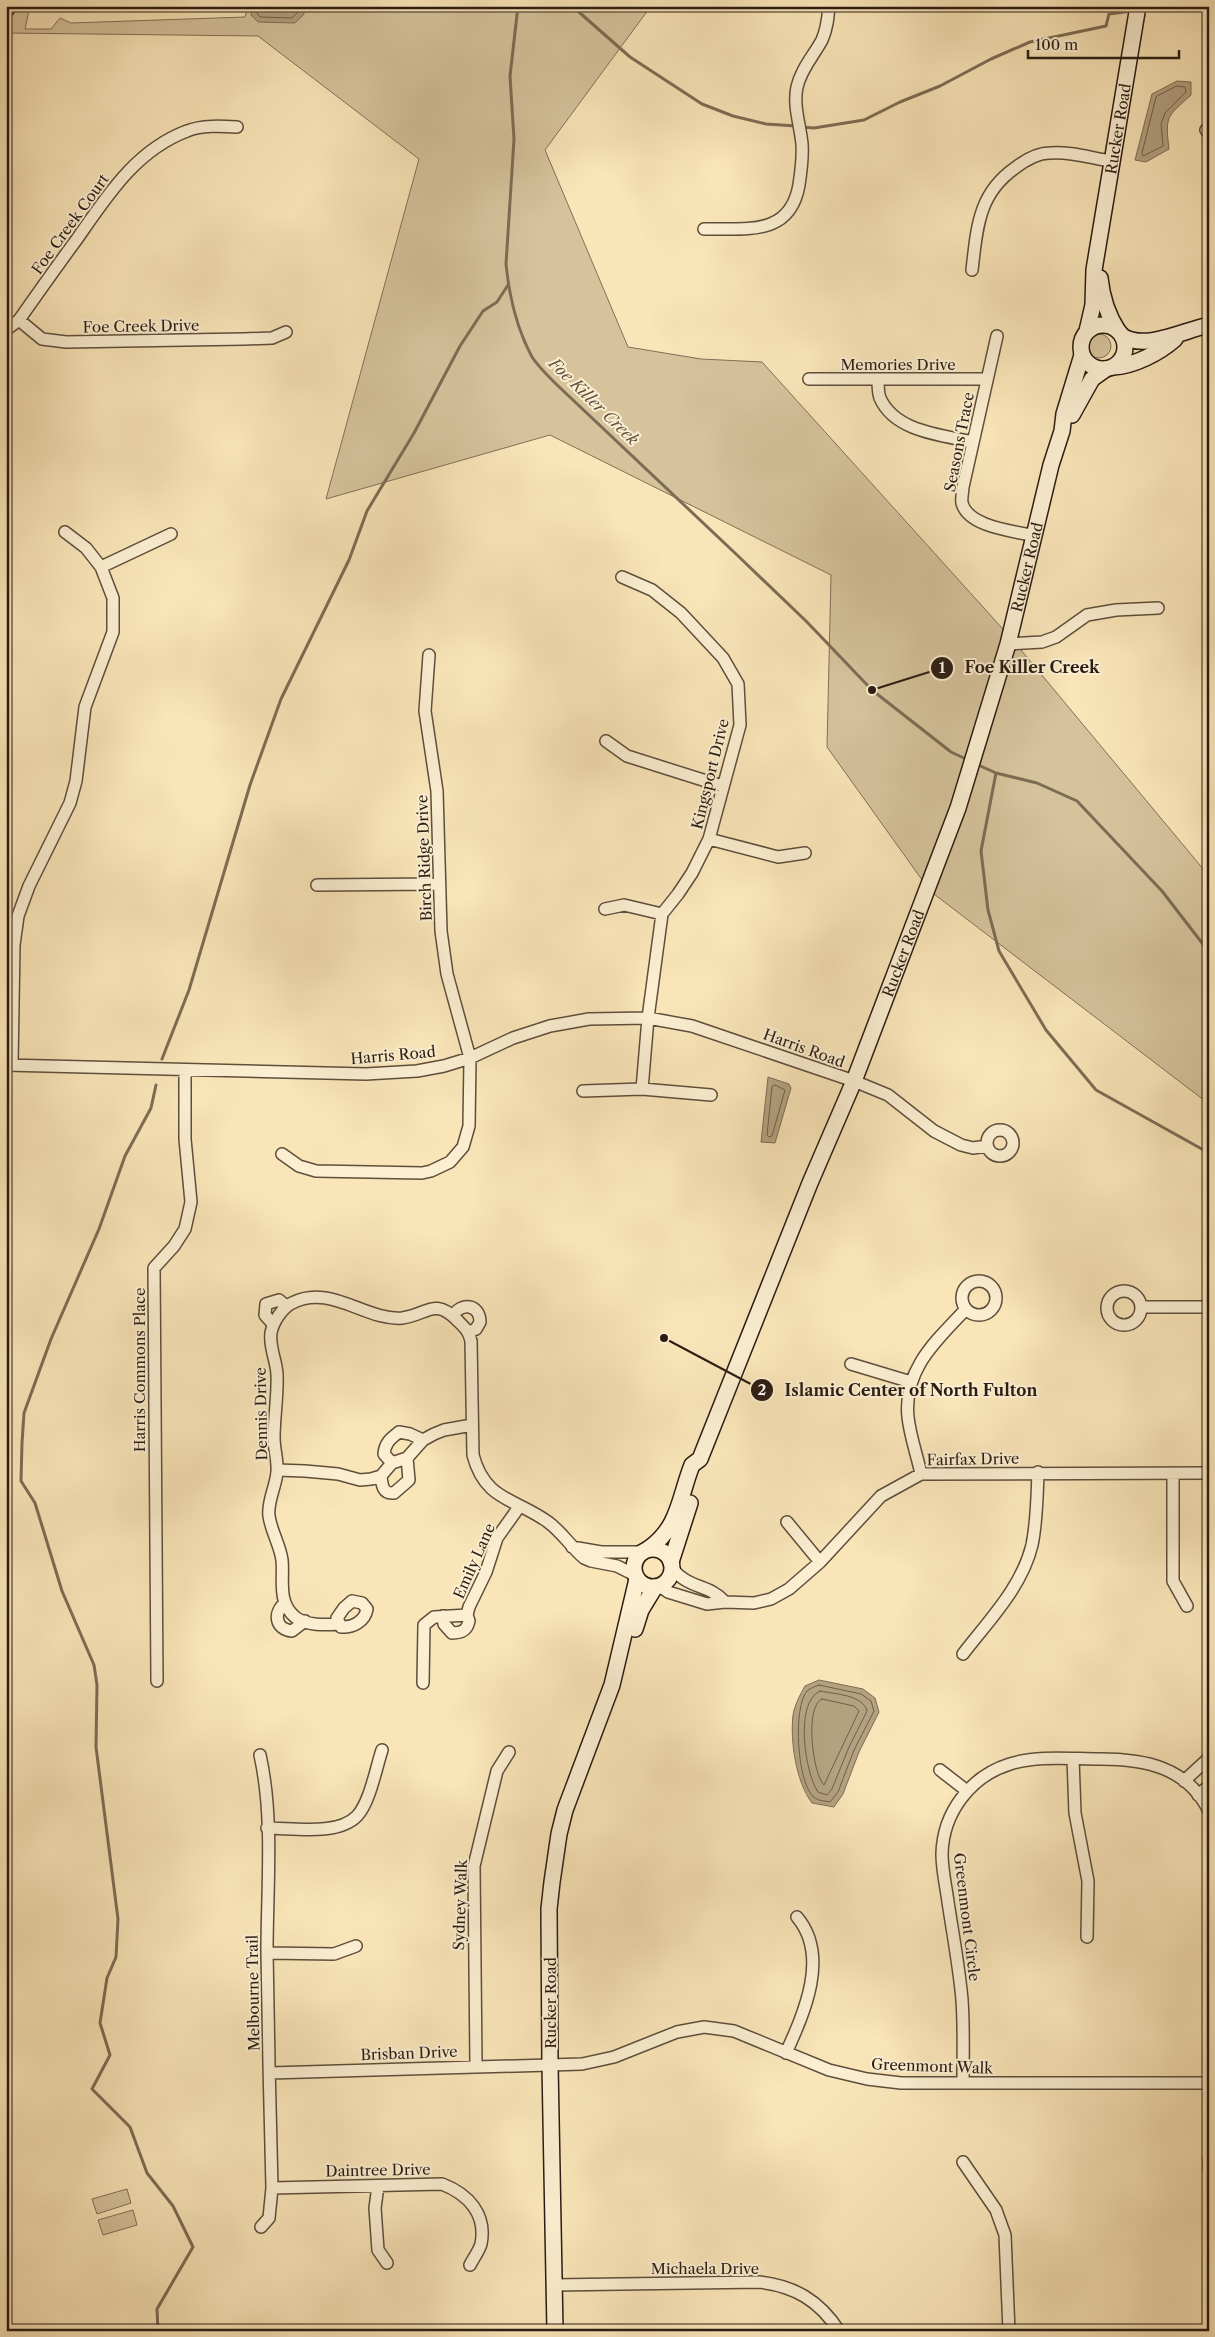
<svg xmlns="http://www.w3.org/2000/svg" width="1215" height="2337" viewBox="0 0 1215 2337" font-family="'Libre Caslon Text',serif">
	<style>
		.green { fill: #d6c39c; stroke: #807058 }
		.water { fill: #b3a180; stroke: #7d6c54 }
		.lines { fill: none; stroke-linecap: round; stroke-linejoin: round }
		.shore { stroke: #6f5e4a; stroke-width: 1 }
		.stream { stroke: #7d6c54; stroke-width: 3 }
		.street-casing { stroke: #5e4e3c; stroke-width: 14 }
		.secondary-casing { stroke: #2b1c13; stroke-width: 18 }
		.street { stroke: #fbeed1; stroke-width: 11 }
		.secondary { stroke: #fbeed1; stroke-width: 15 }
		.labels { text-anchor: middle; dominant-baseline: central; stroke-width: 4; stroke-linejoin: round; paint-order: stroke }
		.street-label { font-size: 15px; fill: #2b1c13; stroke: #fbeed1 }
		.water-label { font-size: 16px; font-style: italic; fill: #61513f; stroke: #fbeed1 }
		.leader { fill: none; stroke: #2b1c13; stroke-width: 2 }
		.callout-dot { fill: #2b1c13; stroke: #fbeed1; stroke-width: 2 }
		.mark-label { font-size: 15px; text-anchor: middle; font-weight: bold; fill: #fff }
		.callout-label { font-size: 16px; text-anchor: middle; font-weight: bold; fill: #2b1c13; stroke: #fbeed1; stroke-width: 4; stroke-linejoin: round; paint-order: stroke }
	</style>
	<rect width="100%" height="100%" fill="#f9e5b8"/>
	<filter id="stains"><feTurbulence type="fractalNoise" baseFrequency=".004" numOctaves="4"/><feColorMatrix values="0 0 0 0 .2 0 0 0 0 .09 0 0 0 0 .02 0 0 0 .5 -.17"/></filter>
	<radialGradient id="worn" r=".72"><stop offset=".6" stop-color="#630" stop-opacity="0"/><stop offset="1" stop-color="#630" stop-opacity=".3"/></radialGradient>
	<!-- green -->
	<path class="green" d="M6,6H30L25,29H51L60,18L71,23L245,17L248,6H651L545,150L628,347L701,359L762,362L1011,638L1209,876V1104L930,891L827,747L831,575L550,435L326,499L419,159L258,36L6,33Z
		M1087 346a12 12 0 1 1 24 0a12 12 0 1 1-24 0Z
		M127,2189L131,2203L97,2214L92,2199Z
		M133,2210L137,2225L103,2235L98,2220Z"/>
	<!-- water -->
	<path class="water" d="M252,6H304V14L295,23L258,22L251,15Z
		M1177,81L1191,82V95C1167,117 1165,115 1169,149L1146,162L1135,160L1152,94Z
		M768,1077L789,1084L791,1088L775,1143L761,1142Z
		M819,1680L863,1689L875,1698L879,1712L859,1752L843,1794L834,1807L812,1803C796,1782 790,1741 793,1715C795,1704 800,1695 805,1686Z"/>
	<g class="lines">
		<!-- shore -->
		<path class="shore" d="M257,6V13L260,17L292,18L298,12L299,6
			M1177,86L1185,87L1186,92L1165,113L1161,124L1163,146L1143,156L1142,153L1156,97Z
			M775,1085L785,1090L772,1136L769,1137L767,1135L772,1087Z
			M819,1685L861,1694L871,1701L874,1711L854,1750L838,1792L830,1802C826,1801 819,1801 815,1798C797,1787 792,1705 808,1690C811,1688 816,1686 819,1685Z
			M820,1691C835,1694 863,1695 867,1711L849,1747L832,1789L827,1795L818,1792C805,1773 794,1702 820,1691Z
			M822,1699L854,1706L859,1711L824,1785C813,1775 804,1706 822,1699Z"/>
		<!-- stream -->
		<path class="stream" d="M518,6L510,76L514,139L506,264C509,295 517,329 532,357C538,366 547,375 555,383L736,554L806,621L872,690L951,752L968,760
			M572,6L630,57L702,104L733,116L766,124L796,126
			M1143,10L1167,9L1168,6
			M802,127L814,128L864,120L900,102L940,86L991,59L1030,42L1106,26L1109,14L1132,11
			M976,764L996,773L981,851L988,910L999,951L1046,1030L1096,1090L1209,1153
			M996,773L1037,783L1077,801L1162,891L1209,952
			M162,1059L189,990L250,785L281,699L349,560L367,511L414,433L460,346L483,311L497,302L508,285
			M156,1085L151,1108L125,1156L99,1229L51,1339L24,1413L22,1443L21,1481L35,1503L62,1591L94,1665L97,1685L96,1747L118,1919L116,1957L107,1978L100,2023L110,2055L92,2089L130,2127L147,2173L173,2206L193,2247L157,2309L158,2331"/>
		<defs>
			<path id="street" d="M1206,130L1209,129
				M704,229C746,228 790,237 799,185C801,172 803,158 802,144C800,124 793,106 797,87C801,69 814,55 822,40C827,29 828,18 829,6
				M972,270C977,228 978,194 1015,168C1024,161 1038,153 1050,153C1070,151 1091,158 1111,161
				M19,320L42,339L66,342L244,339L272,338L286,332
				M6,330L19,320C38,293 57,266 77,239C107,196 136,150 187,131C202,125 221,126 237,127
				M997,336L963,487C963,491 961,498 962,503C968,527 1014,531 1035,536
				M809,379H987
				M878,379C878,385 878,393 880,398C895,432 942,435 973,442
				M101,567L171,534
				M622,577L652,590L681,613L723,658L738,684L740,725L709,839L692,873L678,894L662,914L648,1018L642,1089
				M1008,644L1042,642L1056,637L1087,615L1116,610L1158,608
				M606,741L627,756L722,786
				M709,839L778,857L805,853
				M317,885L439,884
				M605,909L624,905L662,914
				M6,1065L366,1074L417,1071L444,1066L470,1058L513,1038L550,1026L589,1019L648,1018L692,1026L854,1081L888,1095L934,1131L961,1145L973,1148L987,1146
				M12,1065L14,945L18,916L29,886L70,803L76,781L85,707L113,632V598L101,567L86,548L65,532
				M583,1091L642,1089L711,1095
				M987 1143a13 13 0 1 1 26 0a13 13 0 1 1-26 0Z
				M282,1154L299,1166L316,1171L422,1173L431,1171L450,1162L463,1147L469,1126L470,1058L447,974L441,931L437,791L425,711L429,655
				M962 1298a17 17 0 1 1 34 0a17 17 0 1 1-34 0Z
				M1107 1308a17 17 0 1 1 34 0a17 17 0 1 1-34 0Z
				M1141,1307H1209
				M453,1316C461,1302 480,1304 480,1322L476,1329L469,1332
				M273,1324L265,1315L266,1304L279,1300L286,1306
				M851,1364L911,1382
				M392,1463L384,1454C385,1443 390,1439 399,1432L410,1434L423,1440
				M277,1470L305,1471L338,1474L360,1480L371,1479L381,1476L392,1463L407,1458L423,1440L434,1434L444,1430L472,1425
				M1173,1473V1581L1187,1606
				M921,1474C917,1455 910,1436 908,1417C903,1369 937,1340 966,1309
				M381,1476C382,1486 383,1494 394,1493L409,1480L407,1458
				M787,1522L820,1562
				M572,1547L601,1552H642
				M672,1568C689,1590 708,1583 725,1602
				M659,1586L668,1592L707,1604L725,1602L754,1603L771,1599L789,1589L820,1562L881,1496L921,1474L1209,1473
				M352,1601L362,1603L367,1609C365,1621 353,1628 341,1627L337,1618L344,1608Z
				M285,1603C273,1613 275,1629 292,1631L305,1621
				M443,1616L444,1624L452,1633C461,1633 467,1631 469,1621L467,1615L469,1607L486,1572L497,1538L519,1507
				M339,1624C325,1625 307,1626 295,1617C277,1602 284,1579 282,1560C280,1545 271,1531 269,1516C267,1502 276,1486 277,1472C278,1461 274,1449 274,1438C274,1417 278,1395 277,1374C276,1359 269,1347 271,1333C273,1322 282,1308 292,1303C330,1283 366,1321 402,1318C427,1315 434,1297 457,1320C464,1327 469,1331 471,1341L473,1455C485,1501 515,1498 548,1522C562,1532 571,1547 584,1558L591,1561L617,1566L635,1575
				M963,1654C989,1620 1022,1587 1032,1545C1037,1521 1037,1497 1038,1472
				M157,1681L154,1268L174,1246L185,1229L191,1202L185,1139V1070
				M423,1683L424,1625L434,1617L467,1615
				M260,1755C274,1818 267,1887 267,1952C268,2031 270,2109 272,2188L269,2218L261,2227
				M1073,1759L1075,1813L1088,1881L1087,1937
				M940,1770L967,1791
				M1184,1781L1209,1758
				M1198,1795L1209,1786
				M267,1828C293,1828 338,1836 357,1816C370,1802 376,1768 382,1750
				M267,1953L334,1954L356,1946
				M786,2053C804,2013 830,1956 797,1917
				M476,2066L474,1866L497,1771L509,1752
				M270,2073L582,2064L614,2057L677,2032L704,2027L734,2031L829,2070L867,2079L901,2083H1209
				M963,2083C963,2056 964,2027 962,2000C959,1965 952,1930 947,1895C945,1882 942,1868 942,1854C943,1812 971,1776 1010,1764C1038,1755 1071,1759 1100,1759C1145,1759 1187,1767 1209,1811
				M1209,2159V2168
				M963,2162L996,2210L1005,2235L1009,2331
				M378,2186L375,2208L378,2250L387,2263
				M272,2188L442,2184C468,2194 487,2214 481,2244C479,2251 473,2259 470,2265
				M554,2285L759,2282C794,2286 819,2300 839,2331"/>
			<g id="secondary">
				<path d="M6,10L7,6"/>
				<path d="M1100,278C1102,298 1107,314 1118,331"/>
				<circle cx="1103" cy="347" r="22"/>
				<path id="s1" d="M1087,331L1093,305L1094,270L1138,6"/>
				<path d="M1122,336C1146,351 1184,330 1209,325"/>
				<path d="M1113,367C1134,366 1159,353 1175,339"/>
				<path d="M1072,415L1092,379L1106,369"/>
				<circle cx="653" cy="1568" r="19"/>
				<path id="s2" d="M648,1549C679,1528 679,1498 692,1465L700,1459L810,1183L854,1081L958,808L1008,644L1051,465L1062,431L1064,414L1082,355"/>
				<path d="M671,1562L690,1503"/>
				<path d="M635,1629L641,1610L655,1587"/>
				<path d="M555,2331L550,2065L549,1909L552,1882L559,1834L565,1810L612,1685L637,1579"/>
			</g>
		</defs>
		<!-- street casing -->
		<use href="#street" class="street-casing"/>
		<!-- secondary casing -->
		<use href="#secondary" class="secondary-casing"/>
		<!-- street -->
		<use href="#street" class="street"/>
		<!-- secondary -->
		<use href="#secondary" class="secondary"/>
	</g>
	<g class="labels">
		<!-- street labels -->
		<g class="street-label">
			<text stroke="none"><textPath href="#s1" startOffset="205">Rucker Road</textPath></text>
			<text transform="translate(70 224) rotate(-54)">Foe Creek Court</text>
			<text transform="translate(141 326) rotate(-1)">Foe Creek Drive</text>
			<text x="898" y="364">Memories Drive</text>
			<text transform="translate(959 442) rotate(-79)">Seasons Trace</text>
			<text stroke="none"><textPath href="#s2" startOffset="1058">Rucker Road</textPath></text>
			<text transform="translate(710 774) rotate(-76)">Kingsport Drive</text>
			<text transform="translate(424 858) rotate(-92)">Birch Ridge Drive</text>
			<text stroke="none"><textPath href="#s2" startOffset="652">Rucker Road</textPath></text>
			<text transform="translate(804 1048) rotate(20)">Harris Road</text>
			<text transform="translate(393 1055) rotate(-5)">Harris Road</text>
			<text transform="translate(139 1370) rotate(-90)">Harris Commons Place</text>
			<text transform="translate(261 1414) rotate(-91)">Dennis Drive</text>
			<text transform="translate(973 1459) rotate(-1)">Fairfax Drive</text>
			<text transform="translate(474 1561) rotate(-66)">Emily Lane</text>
			<text transform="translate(460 1905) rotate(-88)">Sydney Walk</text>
			<text transform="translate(967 1917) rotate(83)">Greenmont Circle</text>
			<text transform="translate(253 1993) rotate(-91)">Melbourne Trail</text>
			<text transform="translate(550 2003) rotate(-90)">Rucker Road</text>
			<text transform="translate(409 2053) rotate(-2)">Brisban Drive</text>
			<text transform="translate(932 2066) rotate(2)">Greenmont Walk</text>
			<text transform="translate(378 2170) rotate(-1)">Daintree Drive</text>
			<text x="705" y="2268">Michaela Drive</text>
		</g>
		<!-- water labels -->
		<g class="water-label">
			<text transform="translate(594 401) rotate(44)">Foe Killer Creek</text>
		</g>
	</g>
	<!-- callouts -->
	<path class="leader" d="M872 690L942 668M664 1338L762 1390"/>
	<g class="callout-dot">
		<circle cx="872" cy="690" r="5"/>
		<circle cx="664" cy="1338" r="5"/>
		<circle cx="942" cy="668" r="12"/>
		<circle cx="762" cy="1390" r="12"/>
	</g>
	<g class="mark-label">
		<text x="942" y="673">1</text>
		<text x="762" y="1395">2</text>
	</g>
	<g class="callout-label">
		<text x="1032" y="673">Foe Killer Creek</text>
		<text x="911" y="1396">Islamic Center of North Fulton</text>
	</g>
	<!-- margin -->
	<rect width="1215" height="2337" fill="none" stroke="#f9e5b8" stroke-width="25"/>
	<rect x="8" y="8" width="1200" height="2322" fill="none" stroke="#2b1c13" stroke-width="2.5"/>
	<rect x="12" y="12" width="1190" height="2312" fill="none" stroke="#2b1c13"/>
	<!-- scale -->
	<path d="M1028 50v8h151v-8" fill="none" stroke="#2b1c13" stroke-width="2.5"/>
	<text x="1035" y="50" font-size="15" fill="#2b1c13" stroke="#fbeed1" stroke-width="4" paint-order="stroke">100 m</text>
	<rect width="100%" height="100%" filter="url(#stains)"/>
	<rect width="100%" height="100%" fill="url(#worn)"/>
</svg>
